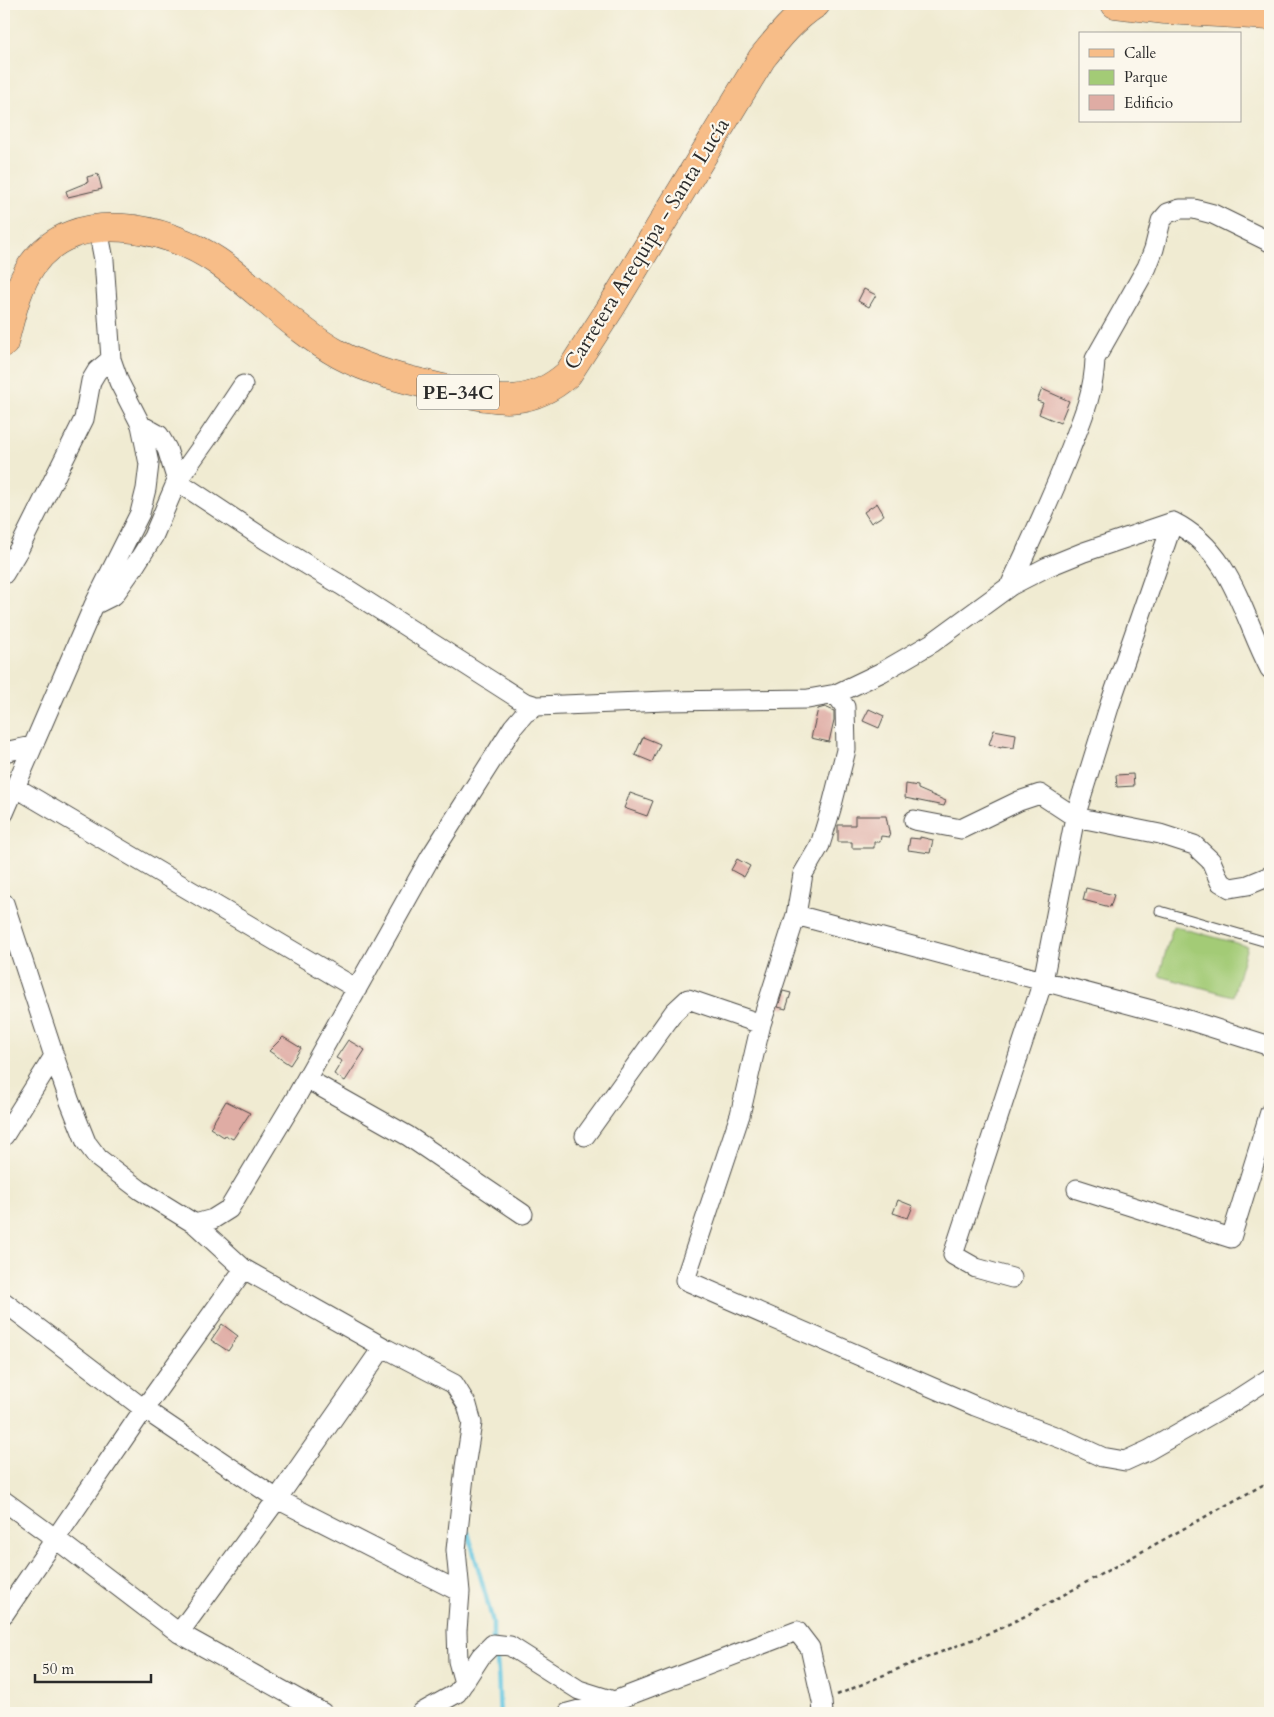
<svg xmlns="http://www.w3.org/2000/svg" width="1274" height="1717" viewBox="0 0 1274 1717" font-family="Cardo,serif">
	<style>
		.green { fill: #a3cb76; stroke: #677b50 }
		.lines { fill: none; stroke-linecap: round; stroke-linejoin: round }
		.stream { stroke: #63c6e1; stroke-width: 4.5 }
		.building { fill: #dfaca4 }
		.service-casing { stroke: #494844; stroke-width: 11 }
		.minor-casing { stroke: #494844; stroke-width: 21 }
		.primary-casing { stroke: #494844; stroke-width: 29 }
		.path { stroke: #494844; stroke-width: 2.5; stroke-dasharray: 4 4; stroke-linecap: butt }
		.service { stroke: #fff; stroke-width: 9 }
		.minor { stroke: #fff; stroke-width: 19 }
		.primary { stroke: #f7bd88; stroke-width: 28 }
		.labels { text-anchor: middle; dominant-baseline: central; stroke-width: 4.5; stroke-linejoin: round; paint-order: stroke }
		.shield { fill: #fbf7ec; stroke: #696865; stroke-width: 1 }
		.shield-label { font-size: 20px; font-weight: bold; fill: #2b2b2b }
		.street-label { font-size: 21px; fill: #2b2b2b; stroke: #fbf7ec }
	</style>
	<rect width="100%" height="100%" fill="#fbf7ec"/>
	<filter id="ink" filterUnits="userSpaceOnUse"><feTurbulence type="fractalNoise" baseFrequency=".02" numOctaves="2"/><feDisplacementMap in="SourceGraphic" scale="10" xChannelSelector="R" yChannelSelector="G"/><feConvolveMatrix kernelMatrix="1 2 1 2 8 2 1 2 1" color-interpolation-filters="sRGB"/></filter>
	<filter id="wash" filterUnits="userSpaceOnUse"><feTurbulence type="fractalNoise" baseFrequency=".0096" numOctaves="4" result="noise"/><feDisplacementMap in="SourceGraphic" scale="20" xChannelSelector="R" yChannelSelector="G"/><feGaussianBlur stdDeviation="1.12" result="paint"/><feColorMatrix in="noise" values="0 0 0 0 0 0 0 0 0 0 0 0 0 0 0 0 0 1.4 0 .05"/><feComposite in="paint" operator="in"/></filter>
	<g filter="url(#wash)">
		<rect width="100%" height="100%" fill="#f0ebd2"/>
		<!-- green -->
		<path class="green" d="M1173,926L1247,946L1233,996L1159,976Z"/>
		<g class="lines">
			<!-- stream -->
			<path class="stream" d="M468,1532L493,1622V1640
				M495,1650C500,1671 498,1692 500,1713"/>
		</g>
		<g id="blocks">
			<!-- building -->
			<path class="building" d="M98,174L102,189L68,197L66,191L88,182L87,177Z
				M864,289L876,295L869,307L858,301Z
				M1042,389L1069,401L1060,423L1039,414L1043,403L1037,401Z
				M877,503L884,515L871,523L864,512Z
				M825,707L834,711V720L829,742L811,738L818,709Z
				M869,709L884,716L879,728L863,721Z
				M994,730L1016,734L1014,748L1002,746L1001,748L989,744Z
				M643,737L660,744L652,762L635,755Z
				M1133,774L1134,786L1117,787L1116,775Z
				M906,784L918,786V789L946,801L944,806L905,798Z
				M630,793L653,801L647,816L624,808Z
				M855,816H886L890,837L881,836L880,842H874V848H852V842H838V825H855Z
				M920,837L933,840L930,853L908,850L910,838L920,839Z
				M737,859L750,866L744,877L731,870Z
				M1086,888L1114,895L1110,907L1083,900Z
				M783,991L791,993L786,1009L778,1007Z
				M283,1037L301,1048L290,1065L269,1051Z
				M348,1040L365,1050L345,1081L334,1074L342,1061L336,1058Z
				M226,1101L250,1113L233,1139L225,1135L224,1137L210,1128Z
				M898,1200L913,1206L908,1218L893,1213Z
				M222,1324L238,1336L228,1351L211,1340Z"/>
		</g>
	</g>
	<g filter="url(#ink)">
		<use href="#blocks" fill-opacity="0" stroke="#494844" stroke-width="1"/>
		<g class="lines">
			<defs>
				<path id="service" d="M1160,911L1270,943"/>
				<path id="minor" d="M141,425L159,435L167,449L177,481L266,540L341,585L524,702L537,706
					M4,574L19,549L84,419L91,381L97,371L111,359
					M1010,586C1031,541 1052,497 1070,450C1082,419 1094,393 1095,359L1147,267L1154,249L1161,221L1168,213L1180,209H1194L1213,214L1270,242
					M94,605L114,595L136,564L153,537L177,481L207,439L243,385
					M836,694L845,707L846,750L831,809L820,845L803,874L796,915L761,1024L740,1115L685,1280L975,1406L1065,1440L1102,1457L1125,1461L1149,1450L1236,1400L1270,1378
					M4,752L32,746
					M15,787L357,989
					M4,813L94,605L140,513L146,489L149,464L141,425L119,382L111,359L104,260L98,229
					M914,820L961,829L1019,801L1040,794L1075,817L1160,834L1194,845L1211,861L1220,882L1230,888L1248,885L1270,876
					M4,903L54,1056L70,1102L86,1142L98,1158L140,1190L195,1224L213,1219L229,1209L295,1099L431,856L513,727L525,713L537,706L666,701L808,699L836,694L882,672L932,643L1010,586L1047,567L1084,552L1173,522C1233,552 1242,616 1270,669
					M796,915L1185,1019L1270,1046
					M307,1079L408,1136L523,1214
					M4,1136L54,1056
					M585,1136L674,1012L688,999L761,1024
					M1077,1189L1231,1238L1270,1112
					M195,1224L244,1269L383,1347L454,1384L467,1405L472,1423L465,1467L456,1550L460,1592L457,1631L458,1661L464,1683
					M1012,1278L976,1268L953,1255L1043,981L1075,817L1110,704L1173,522
					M4,1302L144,1409L277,1499L460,1592
					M4,1501L56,1539L179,1633L323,1713
					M4,1614L144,1409L244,1269
					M179,1633L277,1499L383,1347
					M421,1713L457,1693L481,1656L493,1644L510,1646L579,1690L614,1701
					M568,1713L614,1701L797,1631L810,1648L822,1702L823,1713"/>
				<path id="primary" d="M1115,4L1165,10L1270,16
					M4,343C11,317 17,287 32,265C74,206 167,226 217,261C259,290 295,330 340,355C375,374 417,382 455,391C499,402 532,406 568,374L610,309L762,58C778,38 794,18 816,4"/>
			</defs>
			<!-- service casing -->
			<use href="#service" class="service-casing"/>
			<!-- minor casing -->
			<use href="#minor" class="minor-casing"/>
			<!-- primary casing -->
			<use href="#primary" class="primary-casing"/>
			<!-- path -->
			<path class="path" d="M837,1695L898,1669L997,1630L1027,1615L1270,1481"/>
			<!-- service -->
			<use href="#service" class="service"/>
			<!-- minor -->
			<use href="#minor" class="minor"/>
			<!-- primary -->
			<use href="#primary" class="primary"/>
		</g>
	</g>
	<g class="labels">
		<!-- shield labels -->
		<rect class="shield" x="417" y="374.5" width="82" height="35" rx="4"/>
		<g class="shield-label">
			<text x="458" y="392">PE-34C</text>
		</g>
		<!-- street labels -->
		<g class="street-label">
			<text transform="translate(647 244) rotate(-58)">Carretera Arequipa - Santa Lucía</text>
		</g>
	</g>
	<!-- margin -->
	<rect width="1274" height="1717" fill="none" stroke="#fbf7ec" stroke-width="20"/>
	<!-- legend -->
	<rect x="1079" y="32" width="162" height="90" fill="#fbf7ec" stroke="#a8a59f"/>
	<rect x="1089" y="49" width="25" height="8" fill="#f7bd88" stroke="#a8a59f"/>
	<text x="1124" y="58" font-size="15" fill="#2b2b2b">Calle</text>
	<rect x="1089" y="70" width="25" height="15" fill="#a3cb76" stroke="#a8a59f"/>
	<text x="1124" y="82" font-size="15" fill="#2b2b2b">Parque</text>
	<rect x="1089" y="95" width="25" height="15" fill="#dfaca4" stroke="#a8a59f"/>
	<text x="1124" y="108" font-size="15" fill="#2b2b2b">Edificio</text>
	<!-- scale -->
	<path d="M35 1674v8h116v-8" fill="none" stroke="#2b2b2b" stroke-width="2.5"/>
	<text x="42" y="1674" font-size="15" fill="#2b2b2b" stroke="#fbf7ec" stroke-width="4" paint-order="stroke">50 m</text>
</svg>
